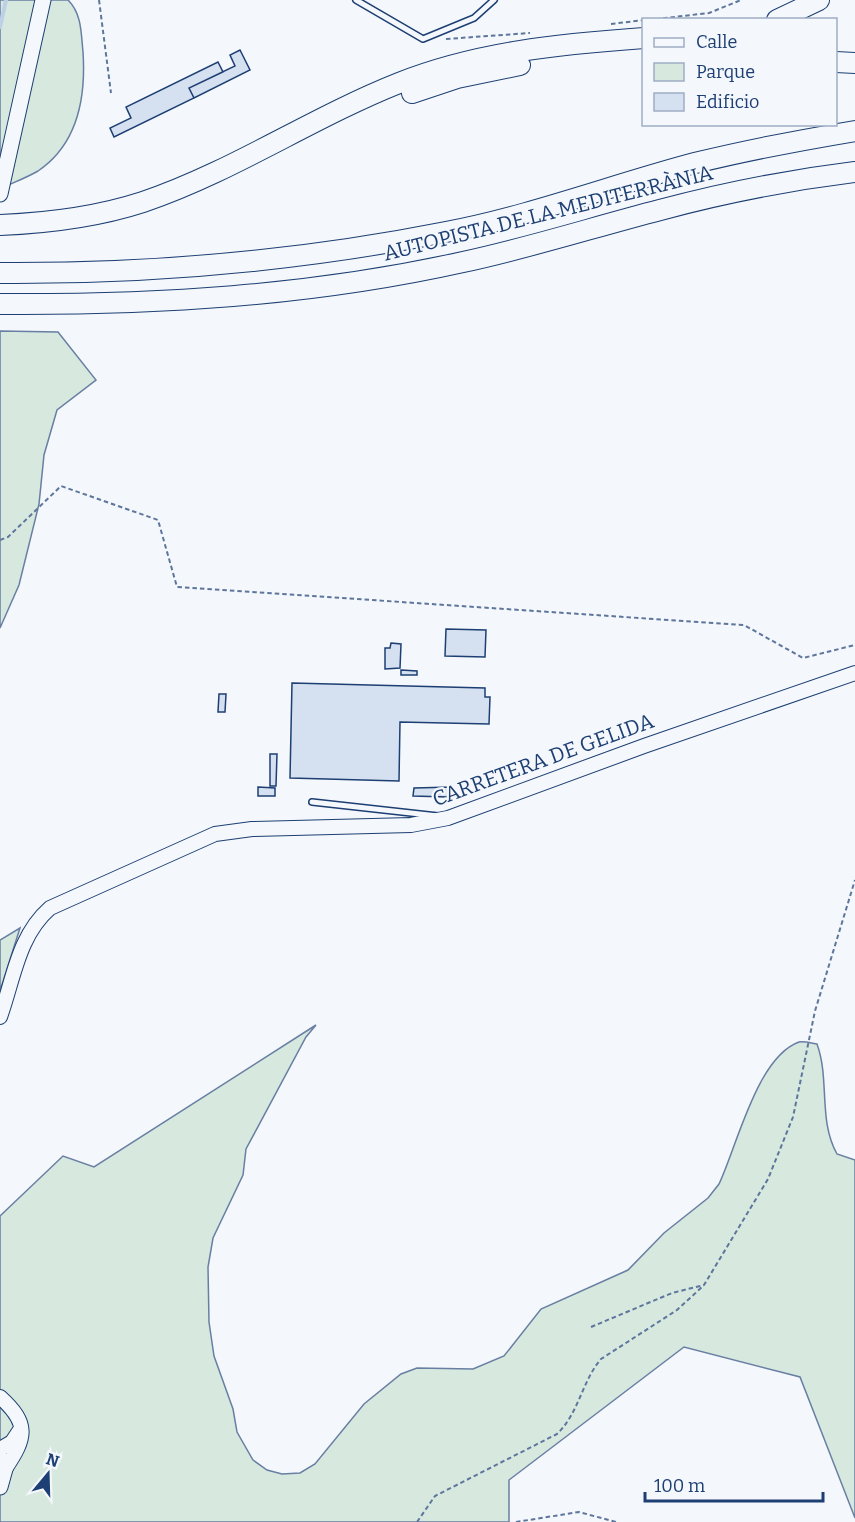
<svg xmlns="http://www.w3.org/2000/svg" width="855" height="1522" viewBox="0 0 855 1522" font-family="Bitter,serif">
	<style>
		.green { fill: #d7e8df; stroke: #687fa3; stroke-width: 1.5 }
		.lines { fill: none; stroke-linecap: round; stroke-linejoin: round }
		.stream { stroke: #bed0e5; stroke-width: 4 }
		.building { fill: #d5e0f0; stroke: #1d3f73; stroke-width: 1.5 }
		.service-casing { stroke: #1d3f73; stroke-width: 8 }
		.tertiary-casing { stroke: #1d3f73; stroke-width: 16 }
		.secondary-casing { stroke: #1d3f73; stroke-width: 17 }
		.motorway-casing { stroke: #1d3f73; stroke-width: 22 }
		.path { stroke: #5e769c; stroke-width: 2; stroke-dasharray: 4.5 3; stroke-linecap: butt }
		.service { stroke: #f4f7fb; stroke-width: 5 }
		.tertiary { stroke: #f4f7fb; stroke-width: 14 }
		.secondary { stroke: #f4f7fb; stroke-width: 15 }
		.motorway { stroke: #f4f7fb; stroke-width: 20 }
		.labels { text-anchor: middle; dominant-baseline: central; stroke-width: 4.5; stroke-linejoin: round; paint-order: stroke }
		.street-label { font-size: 21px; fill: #1d3f73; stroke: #f4f7fb }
	</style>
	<rect width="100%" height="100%" fill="#f4f7fb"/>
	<!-- green -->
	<path class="green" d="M0,0H68C82,14 81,33 83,52C86,97 78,144 38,171C26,178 12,183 0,189Z
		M0,331L58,332L96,380L57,410L44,455L39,504L19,585L0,628Z
		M20,928L0,991V940Z
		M316,1025L306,1037L246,1149L243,1175L213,1238L208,1267L209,1322L214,1356L233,1409L237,1432L253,1460L267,1470L282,1474L300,1473L315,1464L364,1404L401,1374L417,1368L473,1369L504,1356L541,1309L628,1270L664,1233L708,1198L719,1184C737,1146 757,1057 799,1042C804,1041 811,1043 817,1044C830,1080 818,1120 837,1154L855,1160V1518L800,1377L684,1347L509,1480V1522H0V1216L63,1156L94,1167Z"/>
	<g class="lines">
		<!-- stream -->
		<path class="stream" d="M0,27L6,0"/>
	</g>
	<!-- building -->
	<path class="building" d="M240,50L250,70L194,98L189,88L235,66L230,55Z
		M218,62L223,72L189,88L194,98L114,137L110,128L131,118L126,107Z
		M446,629L486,630L485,657L445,656Z
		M391,643L401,644L400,668L385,669V648H390Z
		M401,670L417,671V675H401Z
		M292,683L485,688V697H490L489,724L400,722L399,781L290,778Z
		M219,694H226L225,712H218Z
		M270,754H277L276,786H270Z
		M258,787L275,788V796H258Z
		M453,787V795L448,797L413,796L414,788Z"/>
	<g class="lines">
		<defs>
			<path id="service" d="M356,0L423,39L474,18L494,0
				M312,802L438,816"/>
			<path id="tertiary" d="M0,1017C14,978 18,936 50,908L215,834L252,829L411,825L448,818L644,746L855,673
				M0,1397C30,1424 26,1438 5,1469
				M0,1449L12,1442L20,1430"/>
			<path id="secondary" d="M0,194L43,0
				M0,1458L5,1469L0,1487"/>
			<path id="motorway" d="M777,20L819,0
				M836,62L855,63
				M412,93L457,78L520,65
				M0,225C49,223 97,217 143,202C232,172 311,118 399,83C477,52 560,44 644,38
				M0,273C150,274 299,261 446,232C531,216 612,185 695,163C748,150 801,140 855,131
				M0,304C156,305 310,296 463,262C529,248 594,227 660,210C723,193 790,180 855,172"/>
		</defs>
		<!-- service casing -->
		<use href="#service" class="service-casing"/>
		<!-- tertiary casing -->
		<use href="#tertiary" class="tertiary-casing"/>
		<!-- secondary casing -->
		<use href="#secondary" class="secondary-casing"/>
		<!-- motorway casing -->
		<use href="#motorway" class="motorway-casing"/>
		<!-- path -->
		<path class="path" d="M99,0L111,93
			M648,20L709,13L741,0
			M611,24L644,20
			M446,39L530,33
			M0,540L8,537L61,486L158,520L177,587L744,625L803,658L855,645
			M591,1327L672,1293L704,1285L768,1179L793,1117L815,1011L855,880
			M417,1522L435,1496L557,1434C579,1413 582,1381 601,1359L677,1310L702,1287
			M516,1522L579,1512L616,1522"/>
		<!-- service -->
		<use href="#service" class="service"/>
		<!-- tertiary -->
		<use href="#tertiary" class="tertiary"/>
		<!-- secondary -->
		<use href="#secondary" class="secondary"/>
		<!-- motorway -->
		<use href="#motorway" class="motorway"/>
	</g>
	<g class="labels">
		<!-- street labels -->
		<g class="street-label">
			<text transform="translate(548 213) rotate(-14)">AUTOPISTA DE LA MEDITERRÀNIA</text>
			<text transform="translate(543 760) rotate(-20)">CARRETERA DE GELIDA</text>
		</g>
	</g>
	<!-- legend -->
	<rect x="642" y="18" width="195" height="108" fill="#f4f7fb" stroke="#9eadc5" stroke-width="1.5"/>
	<rect x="654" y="38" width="30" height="9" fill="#f4f7fb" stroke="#9eadc5" stroke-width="1.5"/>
	<text x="696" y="48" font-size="18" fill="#1d3f73">Calle</text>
	<rect x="654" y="63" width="30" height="18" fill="#d7e8df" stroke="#9eadc5" stroke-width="1.5"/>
	<text x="696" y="78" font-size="18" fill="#1d3f73">Parque</text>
	<rect x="654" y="93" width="30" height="18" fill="#d5e0f0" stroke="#9eadc5" stroke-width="1.5"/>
	<text x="696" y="108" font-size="18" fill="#1d3f73">Edificio</text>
	<!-- north arrow -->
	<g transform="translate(48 1474) rotate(19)" stroke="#f4f7fb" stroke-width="4.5" paint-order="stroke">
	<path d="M0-4.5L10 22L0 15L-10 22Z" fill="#1d3f73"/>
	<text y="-9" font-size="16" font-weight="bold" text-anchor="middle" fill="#1d3f73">N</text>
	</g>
	<!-- scale -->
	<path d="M645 1492v9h178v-9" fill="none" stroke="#1d3f73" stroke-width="3"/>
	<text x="654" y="1492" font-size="18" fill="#1d3f73" stroke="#f4f7fb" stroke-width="4.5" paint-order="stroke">100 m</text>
</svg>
